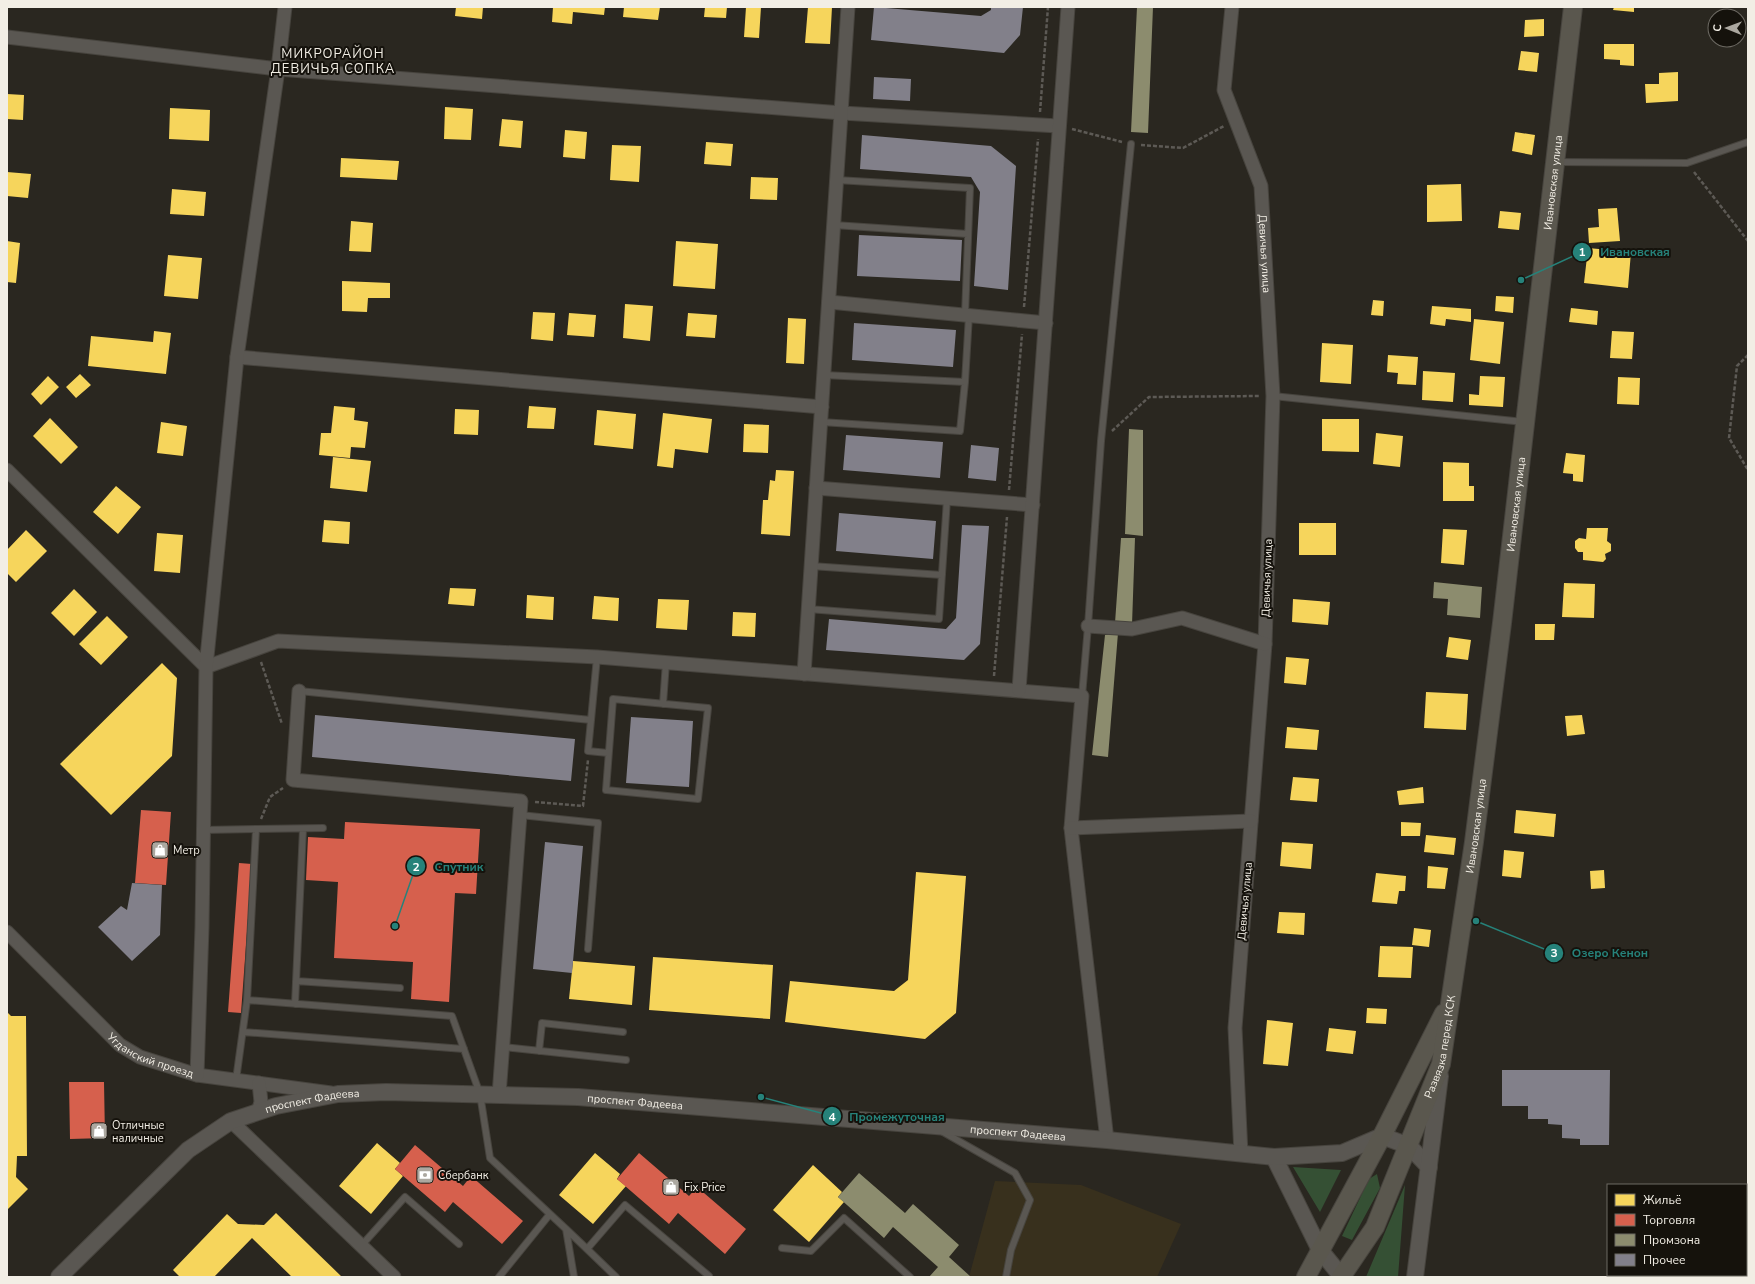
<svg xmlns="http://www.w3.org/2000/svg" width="1755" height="1284" viewBox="0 0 1755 1284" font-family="'Nunito Sans',sans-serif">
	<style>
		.built { fill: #38301d }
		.green { fill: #355034 }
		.homes { fill: #f6d55c }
		.shops { fill: #d6604d }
		.industry { fill: #8c8c6e }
		.building { fill: #82808a }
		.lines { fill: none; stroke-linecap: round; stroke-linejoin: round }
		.service-casing { stroke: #47443e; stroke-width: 8 }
		.minor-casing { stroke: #47443e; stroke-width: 15 }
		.tertiary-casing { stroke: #47443e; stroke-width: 18 }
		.secondary-casing { stroke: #47443e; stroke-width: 20 }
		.path { stroke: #5d5a55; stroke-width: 2.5; stroke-dasharray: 4 2; stroke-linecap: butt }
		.service { stroke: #5a5752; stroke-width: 6 }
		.minor { stroke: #5a5752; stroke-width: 13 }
		.tertiary { stroke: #5a5752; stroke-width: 16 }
		.secondary { stroke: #5a574e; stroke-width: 18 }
		.labels { text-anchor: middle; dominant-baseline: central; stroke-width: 4; stroke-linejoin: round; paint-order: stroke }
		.street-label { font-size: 11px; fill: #f2eee5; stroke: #15120c }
		.poi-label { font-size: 11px; fill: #f2eee5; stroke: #15120c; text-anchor: start }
		.quarter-label { font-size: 13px; letter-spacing: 1px; fill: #f2eee5; stroke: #15120c }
		.leader { fill: none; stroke: #26827a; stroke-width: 1.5 }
		.callout-dot { fill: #26827a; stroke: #15120c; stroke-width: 1.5 }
		.mark-label { font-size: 12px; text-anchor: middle; font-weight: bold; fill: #fff }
		.callout-label { font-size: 12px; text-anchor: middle; font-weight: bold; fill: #26827a; stroke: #15120c; stroke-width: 4; stroke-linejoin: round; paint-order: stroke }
	</style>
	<rect width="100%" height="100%" fill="#2a2720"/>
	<!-- built -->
	<path class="built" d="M995,1181L1081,1185L1181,1224L1157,1277H969Z"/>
	<!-- green -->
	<path class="green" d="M1293,1167L1341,1170L1320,1212Z
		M1377,1174L1380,1188L1352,1240L1342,1236L1369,1179Z
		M1405,1185L1398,1277H1366Z"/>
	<!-- homes -->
	<path class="homes" d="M456,7H483L482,19L455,16Z
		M553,7H605L604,15L573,12L572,24L552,22Z
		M624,7H660L658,20L623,17Z
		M705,7H727L726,18L704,17Z
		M746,7H761L759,38L744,37Z
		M808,7H832L830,44L805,43Z
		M1614,7H1634V12L1613,10Z
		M1544,19V36L1524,37L1525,20Z
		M1604,44H1634V66L1620,65V60L1604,59Z
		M1521,51L1539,53L1537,72L1518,70Z
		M1678,72V101L1646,103L1645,84H1659V73Z
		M7,94L24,95L23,120L7,119Z
		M445,107L473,109L471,140L444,139Z
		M170,108L210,110L209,141L169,139Z
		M502,119L523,121L521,148L499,146Z
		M565,130L587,132L585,159L563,157Z
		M1515,132L1535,135L1532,155L1512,151Z
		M706,142L733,144L731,166L704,164Z
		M612,145L641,146L639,182L610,180Z
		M341,158L399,161L397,180L340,177Z
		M7,172L31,174L28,198L7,196Z
		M751,177L778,178L777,200L750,199Z
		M1461,184L1462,221L1427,222V185Z
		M172,189L206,192L204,216L170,214Z
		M1617,208L1620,241L1589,243L1588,228L1599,227L1598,209Z
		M1500,211L1521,213L1519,230L1498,228Z
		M351,221L373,223L371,252L349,251Z
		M7,241L20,243L16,283L7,282Z
		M676,241L718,244L715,289L673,286Z
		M1588,248L1631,252L1628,288L1584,283Z
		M168,255L202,258L198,299L164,296Z
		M342,281L390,283V298H368L367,312L342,311Z
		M1496,296L1514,297L1513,313L1495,311Z
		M1373,300L1384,301L1383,316L1371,315Z
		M625,304L653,306L650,341L623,338Z
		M1432,306L1471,309V322L1446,319L1445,326L1430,324Z
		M1571,308L1598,311L1597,325L1569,322Z
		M533,312L555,313L553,341L531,339Z
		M569,313L596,315L594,337L567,335Z
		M688,313L717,315L715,338L686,336Z
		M788,318L806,319L804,364L786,363Z
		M1474,319L1504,322L1500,364L1470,360Z
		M154,331L171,333L166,374L88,366L91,336L153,342Z
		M1612,331L1634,332L1632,359L1610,358Z
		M1322,343L1353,345L1351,384L1320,382Z
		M1388,355L1418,357L1416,385L1397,384L1398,373L1387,372Z
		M1423,371L1455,373L1453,402L1422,400Z
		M80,374L91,385L76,398L66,387Z
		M48,376L59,387L41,405L31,394Z
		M1480,376L1505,377L1503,407L1469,405V394L1479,395Z
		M1618,377L1640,378L1639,405L1617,404Z
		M334,406L355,408L354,420L368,422L365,448L351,447L350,458L319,455L321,433H331Z
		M529,406L556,408L554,429L527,428Z
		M455,409L479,410L478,435L454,434Z
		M597,410L636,414L633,449L594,445Z
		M663,413L712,419L708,453L675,449L673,468L657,466Z
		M50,418L78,447L61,464L33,436Z
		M1322,419H1359V452L1322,451Z
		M161,422L187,426L183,456L157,453Z
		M744,424L769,425L768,453L743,452Z
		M1376,433L1403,436L1400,467L1373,464Z
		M1566,453L1585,455L1583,482L1573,481V474L1563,473Z
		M333,457L371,461L367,492L330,488Z
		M1443,462L1469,463V486H1474V501H1443Z
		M776,470L794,471L790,536L761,534L763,500H768L770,480L775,481Z
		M116,486L141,507L118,534L93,512Z
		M324,520L350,522L349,544L322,542Z
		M1299,523H1336V555H1299Z
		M1587,528H1608L1607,541L1611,544V551L1605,554L1606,559L1603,562L1583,560V552H1578L1575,548V541L1579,538L1586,539Z
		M1443,529L1467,530L1464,565L1441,563Z
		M26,530L47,551L16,582L7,573V550Z
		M157,533L183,535L180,573L154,571Z
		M1564,583L1595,584L1594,618L1562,617Z
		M450,588L476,589L474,606L448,604Z
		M74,589L97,612L74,636L51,613Z
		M527,595L554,597L553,620L526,618Z
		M594,596L619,598L618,621L592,619Z
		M658,599L689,600L687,630L656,628Z
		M1293,599L1330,602L1328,625L1292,622Z
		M733,612L756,613L755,637L732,636Z
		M107,616L128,637L101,665L79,644Z
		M1535,624H1555L1554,640H1535Z
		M1449,637L1471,640L1468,660L1446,657Z
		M1286,657L1309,659L1306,685L1284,683Z
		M162,663L177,678L172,756L111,815L60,764Z
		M1426,692L1468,694L1466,730L1424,728Z
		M1582,715L1585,734L1567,736L1565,716Z
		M1287,727L1319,730L1317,750L1285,748Z
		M1293,777L1319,779L1317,802L1290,800Z
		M1423,787L1424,803L1399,805L1397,791Z
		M1516,810L1556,814L1554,837L1514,833Z
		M1401,822L1421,823L1420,836H1401Z
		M1426,835L1456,838L1454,855L1424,852Z
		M1282,842L1313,844L1311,869L1280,866Z
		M1504,850L1524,852L1521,878L1502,876Z
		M1428,866L1448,868L1445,889L1427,888Z
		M1604,870L1605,888L1591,889L1590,871Z
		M916,872L966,876L956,1013L925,1039L785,1022L790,981L894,991L908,980Z
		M1376,873L1406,876L1405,891H1399L1397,904L1372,902Z
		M1279,912L1305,913L1304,935L1277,933Z
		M1414,928L1431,930L1429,947L1412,945Z
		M1380,946L1413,947L1411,978L1378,977Z
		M653,957L773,965L770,1019L649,1010Z
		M573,961L635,966L632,1005L569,999Z
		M1367,1008L1387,1009L1386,1024L1366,1023Z
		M7,1012L11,1016H26L27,1156H17L16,1177L28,1189L7,1210Z
		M1267,1020L1293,1023L1288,1066L1263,1064Z
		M1329,1028L1356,1031L1353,1054L1326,1051Z
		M377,1143L400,1163L395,1169L403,1176L371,1214L339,1186Z
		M595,1153L620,1174L617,1179L626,1186L593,1224L559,1195Z
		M813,1165L842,1192L838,1197L844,1202L809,1242L773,1210Z
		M276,1213L342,1277H292L252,1238L214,1277H180L173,1270L227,1214L238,1224L264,1225Z"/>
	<!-- shops -->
	<path class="shops" d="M141,810L171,812L166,885L135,883Z
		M345,822L480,829L476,894L455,893L449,1002L411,999L413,962L334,958L338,882L306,880L308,837L344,839Z
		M239,863L252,864L241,1013L228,1012Z
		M69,1082H104L105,1138L70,1139Z
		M415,1145L463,1186L471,1176L523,1221L502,1244L453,1202L445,1212L395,1169Z
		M639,1153L689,1196L697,1187L746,1229L725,1254L678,1213L669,1224L617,1179Z"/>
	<!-- industry -->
	<path class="industry" d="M1137,7H1153L1148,133L1131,132Z
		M1129,429L1143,430V536L1125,534Z
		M1121,538H1135L1132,625L1115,623Z
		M1434,582L1482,587L1480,618L1447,615L1448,599L1433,598Z
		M1118,633L1108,757L1092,755L1105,635Z
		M859,1173L905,1213L913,1204L959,1245L949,1257L971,1277H929L938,1267L893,1227L884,1238L838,1197Z"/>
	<!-- building -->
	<path class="building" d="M874,7L981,16L991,10V7H1023L1020,35L1004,53L871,40Z
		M874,77L911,79L910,101L873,99Z
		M862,135L991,146L1016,166L1008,290L974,286L980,192L971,177L860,169Z
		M859,235L962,240L960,281L857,276Z
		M854,323L956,330L953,367L852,360Z
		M846,435L943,442L940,478L843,470Z
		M971,445L999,448L996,481L968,478Z
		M839,513L936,521L933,559L836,551Z
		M962,525L989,526L980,644L964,660L826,650L829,619L946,629L956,618Z
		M315,715L575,739L571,781L312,757Z
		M631,717L693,721L689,787L626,783Z
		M545,842L583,846L572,973L533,969Z
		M132,883L162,885L160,935L132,961L98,927L121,906L127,910Z
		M1502,1070H1610L1609,1145H1580V1139L1562,1138V1125L1548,1124V1119H1528V1106H1502Z"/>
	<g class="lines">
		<defs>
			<path id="service" d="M1557,162L1687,163L1748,142
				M837,180L970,188L965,315
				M834,225L968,234
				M824,375L965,382L969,315
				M1273,396L1524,422
				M821,422L960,431L965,382
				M811,566L942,575
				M808,609L939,619L947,499
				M299,691L591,720L597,657
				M1082,696L1088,626L1101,441L1131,144
				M613,699L708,708L698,799L606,790Z
				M663,704L666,662
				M591,720L588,751L608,753
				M520,815L598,823L588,949
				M203,830L256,829
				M296,981L400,988
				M247,1000L452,1016L480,1094L490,1158L566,1229L574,1277
				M295,1004L303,829
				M243,1032L464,1049
				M503,1047L626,1060
				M539,1051L542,1023L623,1032
				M236,1080L247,1000L256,829L323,828
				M943,1132L1015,1173L1030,1200L1011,1250L1006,1277
				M566,1229L587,1249L625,1205L709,1276L708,1277
				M361,1246L405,1197L459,1244
				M782,1248L811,1251L844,1218L910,1277
				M587,1249L616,1277
				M499,1277L550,1214"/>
			<g id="minor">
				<path id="s1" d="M1232,7L1224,90L1261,186L1273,396L1265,644L1235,1028L1241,1154"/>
				<path d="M7,37L278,69L842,113L1058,126"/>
				<path d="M829,302L1046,323"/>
				<path d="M237,357L822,407"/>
				<path d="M7,470L206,667L278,641L597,657L1082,696L1071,828L1107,1140"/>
				<path d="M816,488L1033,505"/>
				<path d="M1088,626L1132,629L1182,618L1265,644"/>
				<path d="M804,674L848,7"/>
				<path d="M1019,690L1068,7"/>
				<path d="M299,691L293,780L521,801L499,1095"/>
				<path d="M1071,828L1251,821"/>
				<path id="s2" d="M7,932L120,1045L140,1057L197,1075L331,1093"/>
				<path d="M197,1075L202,927L206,667L237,357L278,69L285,7"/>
				<path d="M258,1112L261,1102L259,1083"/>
				<path d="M231,1121L394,1277"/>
			</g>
			<g id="tertiary">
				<path d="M1274,1157L1320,1250L1342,1277"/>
				<path id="s3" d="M59,1277L188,1150L231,1121L276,1106L338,1094L386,1092L578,1097L1107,1140L1274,1157L1342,1153L1382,1136L1409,1146L1429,1167"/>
				<path d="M1415,1277L1440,1076"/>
			</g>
			<g id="secondary">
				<path d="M1306,1277L1382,1136L1444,1013"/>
				<path id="s4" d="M1341,1277L1375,1227L1441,1064L1474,842L1502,623L1573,7"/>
			</g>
		</defs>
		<!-- service casing -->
		<use href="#service" class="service-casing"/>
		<!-- minor casing -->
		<use href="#minor" class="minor-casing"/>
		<!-- tertiary casing -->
		<use href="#tertiary" class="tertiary-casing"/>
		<!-- secondary casing -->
		<use href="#secondary" class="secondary-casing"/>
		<!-- path -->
		<path class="path" d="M1040,112L1048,7
			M1072,129L1122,142
			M1141,145L1183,148L1224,126
			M1694,172L1748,241
			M1024,307L1038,139
			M1748,355L1737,366L1729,438L1748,470
			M1112,431L1149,397L1260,396
			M1009,490L1022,334
			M261,662L282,724
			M994,676L1007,517
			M535,802L583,806L588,760
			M261,819L270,797L283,788"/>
		<!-- service -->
		<use href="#service" class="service"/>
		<!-- minor -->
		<use href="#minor" class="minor"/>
		<!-- tertiary -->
		<use href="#tertiary" class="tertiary"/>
		<!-- secondary -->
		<use href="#secondary" class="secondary"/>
	</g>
	<!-- icons -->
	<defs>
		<symbol id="shop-square" viewBox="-11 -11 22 22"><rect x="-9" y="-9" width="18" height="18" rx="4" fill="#aca8a0" stroke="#15120c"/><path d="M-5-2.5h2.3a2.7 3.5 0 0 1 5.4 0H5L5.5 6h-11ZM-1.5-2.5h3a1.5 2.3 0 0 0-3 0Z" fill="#fff"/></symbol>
		<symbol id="bank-square" viewBox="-11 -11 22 22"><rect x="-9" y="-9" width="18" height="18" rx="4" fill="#aca8a0" stroke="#15120c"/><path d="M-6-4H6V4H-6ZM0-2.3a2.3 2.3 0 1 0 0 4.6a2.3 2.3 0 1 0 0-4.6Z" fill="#fff"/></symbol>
	</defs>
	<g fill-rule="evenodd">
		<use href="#shop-square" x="150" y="840" width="20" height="20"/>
		<use href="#shop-square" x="89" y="1121" width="20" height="20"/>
		<use href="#bank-square" x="415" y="1165" width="20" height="20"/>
		<use href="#shop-square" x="661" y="1177" width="20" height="20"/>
	</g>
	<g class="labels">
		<!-- street labels -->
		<g class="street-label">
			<text stroke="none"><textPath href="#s4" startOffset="1125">Ивановская улица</textPath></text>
			<text stroke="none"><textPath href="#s1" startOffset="254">Девичья улица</textPath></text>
			<text stroke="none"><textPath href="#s4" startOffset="801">Ивановская улица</textPath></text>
			<text transform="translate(1267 578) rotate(-88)">Девичья улица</text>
			<text stroke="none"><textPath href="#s4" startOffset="477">Ивановская улица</textPath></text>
			<text transform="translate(1245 901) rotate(-85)">Девичья улица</text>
			<text stroke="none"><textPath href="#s2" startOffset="192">Угданский проезд</textPath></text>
			<text stroke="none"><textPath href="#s4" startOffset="253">Развязка перед КСК</textPath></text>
			<text stroke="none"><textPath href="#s3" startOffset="317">проспект Фадеева</textPath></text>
			<text stroke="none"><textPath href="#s3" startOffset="641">проспект Фадеева</textPath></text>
			<text stroke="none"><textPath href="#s3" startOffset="1025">проспект Фадеева</textPath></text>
		</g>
		<!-- poi labels -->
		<g class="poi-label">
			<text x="173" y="850">Метр</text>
			<text x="112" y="1125">Отличные<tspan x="112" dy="13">наличные</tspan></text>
			<text x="438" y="1175">Сбербанк</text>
			<text x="684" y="1187">Fix Price</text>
		</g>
		<!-- quarter labels -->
		<g class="quarter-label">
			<text x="333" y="54">МИКРОРАЙОН<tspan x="333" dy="15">ДЕВИЧЬЯ СОПКА</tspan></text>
		</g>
	</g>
	<!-- callouts -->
	<path class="leader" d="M1521 280L1582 252M395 926L416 866M1476 921L1554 953M761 1097L832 1116"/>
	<g class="callout-dot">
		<circle cx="1521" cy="280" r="4"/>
		<circle cx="395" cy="926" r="4"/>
		<circle cx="1476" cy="921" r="4"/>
		<circle cx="761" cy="1097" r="4"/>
		<circle cx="1582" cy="252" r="10"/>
		<circle cx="416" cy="866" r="10"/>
		<circle cx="1554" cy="953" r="10"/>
		<circle cx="832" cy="1116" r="10"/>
	</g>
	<g class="mark-label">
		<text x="1582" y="256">1</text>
		<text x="416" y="871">2</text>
		<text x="1554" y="957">3</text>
		<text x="832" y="1121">4</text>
	</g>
	<g class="callout-label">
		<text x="1635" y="256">Ивановская</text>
		<text x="459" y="871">Спутник</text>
		<text x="1610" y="957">Озеро Кенон</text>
		<text x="897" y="1121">Промежуточная</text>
	</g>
	<!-- border -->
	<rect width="1755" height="1284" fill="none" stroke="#f2eee5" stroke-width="16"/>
	<!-- legend -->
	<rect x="1607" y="1184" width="140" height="92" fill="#15120c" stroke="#6d6a63"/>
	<rect x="1615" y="1194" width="20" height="12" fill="#f6d55c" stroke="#6d6a63"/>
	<text x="1643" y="1204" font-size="12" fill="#f2eee5">Жильё</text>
	<rect x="1615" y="1214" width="20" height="12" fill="#d6604d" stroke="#6d6a63"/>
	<text x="1643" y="1224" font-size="12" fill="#f2eee5">Торговля</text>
	<rect x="1615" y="1234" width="20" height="12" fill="#8c8c6e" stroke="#6d6a63"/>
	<text x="1643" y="1244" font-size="12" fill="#f2eee5">Промзона</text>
	<rect x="1615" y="1254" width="20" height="12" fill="#82808a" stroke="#6d6a63"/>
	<text x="1643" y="1264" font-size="12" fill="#f2eee5">Прочее</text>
	<!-- north arrow -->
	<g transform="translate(1727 28) rotate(271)"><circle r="19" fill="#15120c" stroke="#6d6a63"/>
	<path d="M0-3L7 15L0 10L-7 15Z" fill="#aca8a0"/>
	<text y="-6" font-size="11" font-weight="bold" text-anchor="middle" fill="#f2eee5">С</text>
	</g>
</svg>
